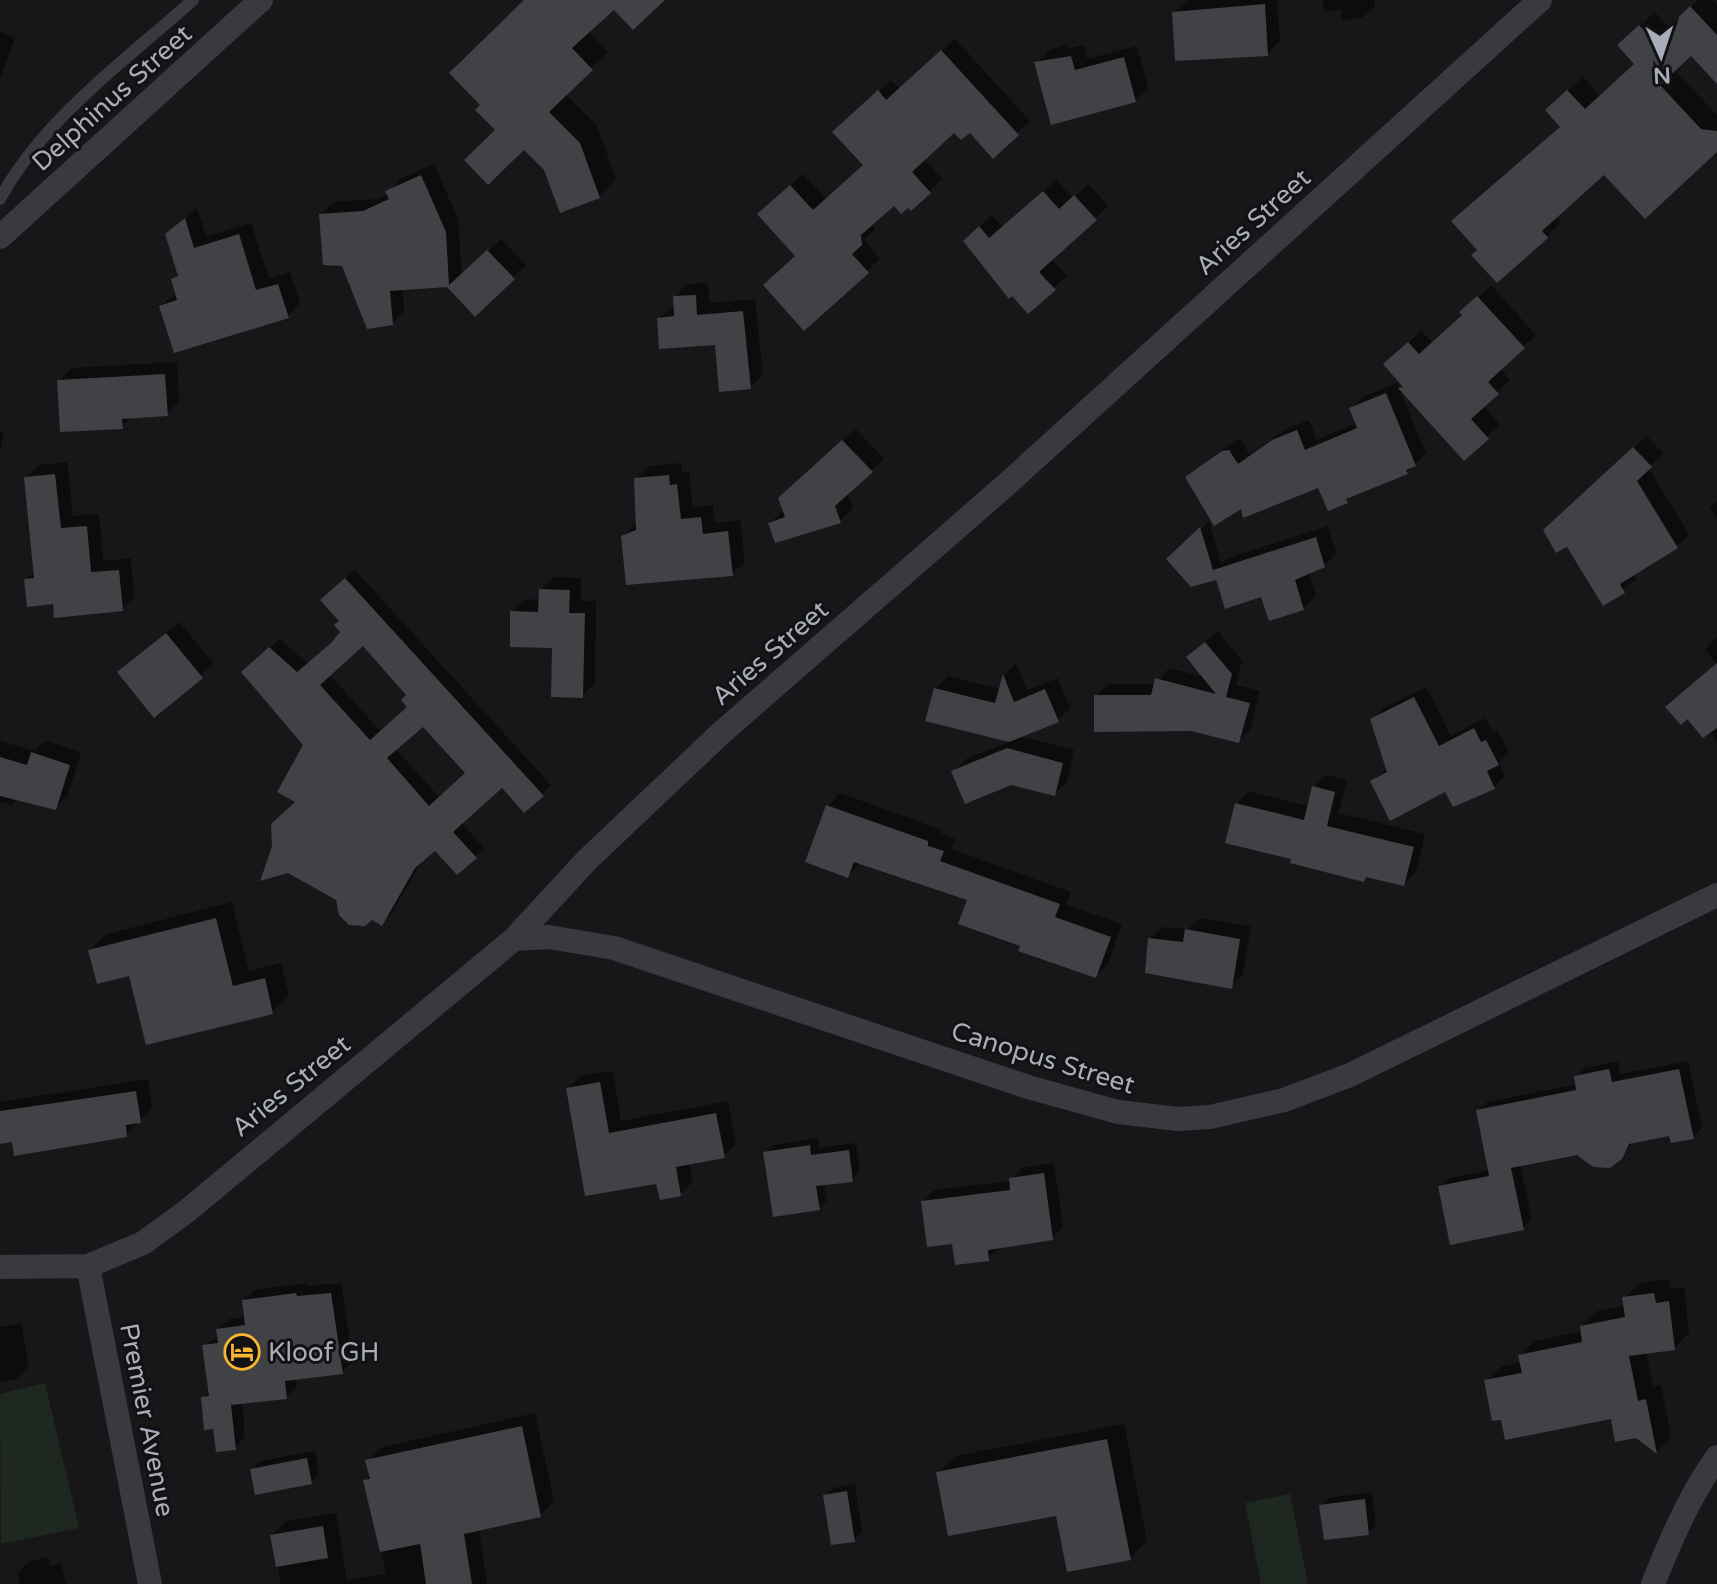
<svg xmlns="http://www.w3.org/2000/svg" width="1717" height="1584" viewBox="0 0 1717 1584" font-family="'Varela Round',sans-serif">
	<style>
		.green { fill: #1e2720 }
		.shadow { fill: #0007; fill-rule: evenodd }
		.building { fill: #414246; fill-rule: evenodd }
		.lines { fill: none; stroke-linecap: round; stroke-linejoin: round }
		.service { stroke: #393a40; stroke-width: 12 }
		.minor { stroke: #393a40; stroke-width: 24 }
		.labels { text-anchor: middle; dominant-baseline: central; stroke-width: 6; stroke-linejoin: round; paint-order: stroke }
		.street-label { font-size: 26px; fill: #a8adb9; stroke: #121214 }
		.poi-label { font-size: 26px; fill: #a8adb9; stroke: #121214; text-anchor: start }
	</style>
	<rect width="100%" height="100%" fill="#171719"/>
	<!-- green -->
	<path class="green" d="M45,1383L79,1528L1,1544L0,1394Z
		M1290,1494L1308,1584H1261L1245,1503Z"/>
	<!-- shadow -->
	<path class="shadow" d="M527,0H663L614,7L588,31L608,52L565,94L597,126L616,179L599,196L545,169L524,147L497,130Z
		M1187,0H1277L1280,41L1267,54L1174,13Z
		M1323,0H1374L1375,6L1362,18L1342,20L1341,10L1324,12Z
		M1698,0H1712L1717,5V81L1691,53L1673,69L1717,115V150L1605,172L1556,216L1561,222L1498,281L1562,126V96L1583,77L1600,96L1636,63L1634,31L1655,12L1669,28Z
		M0,32L15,37L0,79Z
		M955,39L1030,121L993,156L970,130H955L923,159L942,179L911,208L894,203L873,222L874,230L864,240L880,259L804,328L798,255L773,201L803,174L826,199L865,165L847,120L891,80L900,89Z
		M1067,45L1068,49L1084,45L1087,59L1137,46L1148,88L1135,100L1037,63L1049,50Z
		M434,164L458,219L462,276L501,239L526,265L475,314L448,285L403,288L404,311L392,324L321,214L334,202L377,199L389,194L400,179Z
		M1056,180L1073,198L1088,184L1108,206L1051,259L1067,276L1029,311L978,228L992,215L1003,227Z
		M197,208L206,236L251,223L269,279L290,272L300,303L288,316L161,306L177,293L173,280L179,273L167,234Z
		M708,283L709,303L755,299L763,375L750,387L717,343L659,318L675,305V297L687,284Z
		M1491,285L1536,335L1500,368L1510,380L1483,405L1500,425L1464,458L1401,388L1404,385L1398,352L1421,331L1433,343Z
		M177,362L179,402L167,414L132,416L122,427L59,381L71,368Z
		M1397,383L1426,453L1407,472L1354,493L1346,501L1320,485L1242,506L1187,477L1236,440H1241L1250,455L1286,429L1309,420L1317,440L1357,423L1351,409L1363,397Z
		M856,429L884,459L847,493L853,508L840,521L770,523L784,510L794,486Z
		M0,431L4,432L0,452Z
		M1647,436L1663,453L1648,467L1689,534L1677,547L1633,573L1637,579L1604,603L1568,544L1558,518Z
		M67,462L73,516L99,514L103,561L131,558L134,597L122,609L26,579L35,571L26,477L39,465Z
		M681,463L682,473L689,472L693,508L713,505L715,523L740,520L745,562L732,574L623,536L636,524V479L649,466Z
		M1717,502V517L1710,508Z
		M1209,521L1221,564L1228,558L1328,526L1336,553L1324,566L1309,572L1316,596L1303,608L1169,559Z
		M355,570L551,785L542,794L502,785L461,822L484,848L475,857L435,848L423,859L391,914L382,924L338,899L297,801L305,745L253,663L280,639L308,664L337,639L343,632L332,590ZM363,644L408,695L409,706L381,732L329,674ZM423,724L468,772L440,798L395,748Z
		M554,577L581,578V601H596L595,683L582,696L554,646L512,612L525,599L541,600V590Z
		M179,622L214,664L154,715L132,660Z
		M1218,631L1242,661L1236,685L1260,691L1250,730L1238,741L1096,696L1108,684H1156L1169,668L1205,677L1188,657Z
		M1717,637V741L1709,732L1717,664L1705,649Z
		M1016,663L1027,690L1058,678L1070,708L1058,720L1019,736L1074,750L1067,782L1054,794L954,771L966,759L1011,741L936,689L948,676L1000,689L1004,675Z
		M1426,687L1451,736L1485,718L1493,732L1497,730L1509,752L1499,762L1505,776L1494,787L1446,790L1372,781L1388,768L1373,720L1384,708Z
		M0,741L35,751L45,741L81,752L68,795L55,808L18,799L12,805L0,802Z
		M1326,775L1347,780L1338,813L1425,834L1416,872L1403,884L1368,875L1364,879L1294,857L1237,804L1249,791L1309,806L1314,787Z
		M840,793L942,830L941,834L955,839L951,849L1071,892L1066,905L1122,924L1108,964L1095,976L1023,944L969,899L860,863L848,875L828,806Z
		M232,902L249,971L281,963L289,995L272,1012L130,974L90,950L107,934Z
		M1200,918L1251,926L1243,974L1231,986L1150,939L1163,927L1188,929Z
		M1618,1061L1620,1074L1688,1061L1702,1128L1693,1137L1671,1134L1634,1141L1621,1157L1578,1152L1520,1164L1532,1219L1523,1228L1440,1187L1449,1178L1490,1170L1478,1111L1487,1102L1577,1084L1576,1077L1585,1068Z
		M613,1071L621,1121L728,1101L736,1143L724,1156L689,1162L693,1182L680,1194L658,1182L586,1194L568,1089L580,1076Z
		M148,1079L152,1108L126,1135L0,1142V1102Z
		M818,1138L819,1148L856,1143L860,1171L852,1180L824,1183L827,1200L819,1208L765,1153L774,1145Z
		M1054,1163L1063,1227L1052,1238L999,1248L988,1259L954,1241L923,1202L934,1190L1011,1181L1022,1168Z
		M1669,1279L1670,1288L1684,1287L1689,1333L1674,1348L1646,1352L1653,1387L1661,1385L1671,1437L1657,1451L1612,1417H1503L1486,1381L1502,1366L1522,1362L1520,1356L1535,1341L1583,1331L1582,1326L1597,1311L1625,1306L1624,1298L1639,1283Z
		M306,1283L307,1286L341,1283L353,1361L342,1372L296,1378L297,1386L286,1397L242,1402L245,1437L235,1448L215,1427L203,1398L210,1391L204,1346L219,1335L218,1330L229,1319L246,1317L244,1300L255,1290Z
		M21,1323L29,1366L16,1379L0,1382V1327Z
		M535,1413L554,1501L540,1515L479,1529L487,1584H281L272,1535L286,1521L336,1513L347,1580L386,1574L366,1480L371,1475L368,1461L382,1447Z
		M1124,1424L1147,1541L1130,1558L1058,1513L938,1473L955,1456Z
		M315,1451L319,1474L311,1482L252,1470L260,1461Z
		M855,1484L862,1532L854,1540L825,1496L833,1488Z
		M1372,1492L1376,1525L1368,1533L1321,1506L1329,1498Z
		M49,1557L50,1566L61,1563L66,1584H20L18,1573L29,1561Z"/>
	<!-- building -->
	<path class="building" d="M524,0H665L633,30L614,10L572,48L593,70L549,112L580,143L600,198L560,213L544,170L524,150L488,185L464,160L495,130L475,110L480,105L449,73Z
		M1265,4L1268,56L1175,61L1172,12Z
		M1690,6L1717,35V84L1691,56L1660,85L1701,129L1717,131V152L1645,219L1604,175L1542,231L1548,238L1497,283L1471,255L1477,250L1451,221L1560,127L1545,110L1567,90L1585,109L1634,64L1617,45L1639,25L1654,41Z
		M941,50L1019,135L993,159L970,133L961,140L954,133L912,172L931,193L911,211L908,208L901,214L894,206L861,235L862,245L852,254L869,273L804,331L763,285L795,256L757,214L790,185L813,210L863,165L832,132L878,90L886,100Z
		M1071,56L1075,70L1124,57L1136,102L1051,125L1034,62Z
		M421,175L446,232L449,285L487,250L515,279L475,317L447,287L390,291L393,325L367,329L342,266L323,265L319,214L363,211L389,199L385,191Z
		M1043,191L1059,209L1074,195L1097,220L1039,272L1056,290L1028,314L1012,296L1009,299L963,241L979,226L989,238Z
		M185,218L194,248L239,234L256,290L278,284L289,318L174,353L159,306L177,300L171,279L178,276L165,234Z
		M696,295L697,315L743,311L751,389L719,392L715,345L659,349L657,318L674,316L673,296Z
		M1477,296L1525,348L1488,382L1499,394L1471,419L1489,439L1464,461L1398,388L1403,387L1383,364L1408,342L1419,354L1462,315L1459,312Z
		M165,374L168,416L122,419L123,429L60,432L57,380Z
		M1386,393L1416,466L1406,470L1408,474L1346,499L1348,503L1328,511L1318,488L1243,518L1241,509L1214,526L1185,477L1222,451L1229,450L1238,464L1272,440L1297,430L1305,450L1357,428L1349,408Z
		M842,440L873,472L835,506L841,523L775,543L768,523L785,517L778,498Z
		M1633,447L1652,467L1637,481L1678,548L1620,584L1625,593L1603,606L1567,547L1556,553L1543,530Z
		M55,474L61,528L87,526L91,572L119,570L123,611L54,618L53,604L27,607L24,579L34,578L24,477Z
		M669,475L670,485L677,484L681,519L701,517L703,534L728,531L733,576L626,585L621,536L636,530L634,478Z
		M1200,527L1216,580L1191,587L1166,559Z
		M1316,537L1325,567L1295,580L1304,610L1269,621L1261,597L1225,609L1213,570Z
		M345,578L544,796L524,813L502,788L453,832L477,858L457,875L435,851L415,868L382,926L372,920L365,926L349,925L339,915L336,900L288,873L260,881L272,847L271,824L295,802L277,792L303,745L241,672L269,647L297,672L331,643L340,632L334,625L339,621L320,600ZM363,646L406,695L401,700L407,707L370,740L320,685ZM423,727L465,773L429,806L387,758Z
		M539,589L570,590L569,613H585L583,698L551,697L552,648L510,647V611L538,612Z
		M166,633L203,678L154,718L117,672Z
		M1205,642L1232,674L1226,697L1250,703L1239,743L1191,731L1094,732V695H1151L1155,678L1216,694L1186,657Z
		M1717,663V728L1703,738L1687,719L1681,725L1665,707Z
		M1003,674L1014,702L1045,689L1059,722L1009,742L925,721L934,688L995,703Z
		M1414,697L1439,746L1474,728L1481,742L1486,740L1499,765L1487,771L1495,789L1453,807L1445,792L1390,821L1370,781L1387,772L1370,719Z
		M1007,748L1063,763L1055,796L1011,785L965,804L951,771Z
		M31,752L70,765L56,810L0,796V757L27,765Z
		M1312,786L1335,792L1327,826L1414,847L1404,886L1366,877L1364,882L1290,863L1291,859L1225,843L1235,803L1304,820Z
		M826,805L928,841V846L944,851L940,861L1060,904L1055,917L1111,937L1096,978L1018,951L1020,946L958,924L967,900L854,862L848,878L805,862Z
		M216,918L233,986L265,978L273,1014L146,1045L129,976L97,984L88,950Z
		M1185,929L1240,939L1232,989L1145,973L1148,938L1183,942Z
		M1609,1069L1612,1082L1679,1069L1694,1139L1671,1143L1669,1136L1629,1144L1622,1159L1610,1168L1593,1167L1577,1155L1511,1168L1524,1230L1450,1245L1438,1186L1489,1176L1476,1110L1576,1090L1574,1076Z
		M600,1082L609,1133L716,1113L725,1158L676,1167L681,1196L660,1200L656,1184L585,1196L566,1088Z
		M136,1091L141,1123L126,1125L127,1137L14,1156L12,1142L0,1144V1111Z
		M810,1145L811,1155L849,1150L853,1182L816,1186L820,1210L773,1217L763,1152Z
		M1044,1173L1053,1240L988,1250L989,1261L955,1265L952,1244L927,1247L921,1201L1010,1190L1009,1178Z
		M296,1293L297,1296L331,1293L343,1374L285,1381L287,1399L231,1405L236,1450L216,1452L213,1429L204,1430L201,1397L209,1396L202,1345L218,1343L216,1329L245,1325L242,1300Z
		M1654,1293L1656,1303L1669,1301L1675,1350L1629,1356L1638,1401L1646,1399L1657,1454L1636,1438L1615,1442L1611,1419L1505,1440L1501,1420L1492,1421L1484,1380L1522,1373L1518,1355L1582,1342L1580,1326L1625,1317L1622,1297Z
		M522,1426L541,1517L464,1534L472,1584H426L420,1544L380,1552L363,1480L370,1479L365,1460Z
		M1107,1439L1131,1560L1067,1572L1056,1516L948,1536L936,1472Z
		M307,1458L312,1484L255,1495L250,1469Z
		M847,1491L855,1542L831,1545L823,1495Z
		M1365,1499L1369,1535L1324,1540L1319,1505Z
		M323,1526L328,1558L276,1567L270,1535Z"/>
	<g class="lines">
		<!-- service -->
		<path class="service" d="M0,199C44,118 126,60 193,0"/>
		<!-- minor -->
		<path class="minor" d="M0,237L261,0
			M514,939L549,937L614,948L1028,1087L1118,1112L1178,1119L1210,1117L1284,1100L1350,1075L1717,895
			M88,1266L150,1584
			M0,1267L88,1266L143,1243L187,1211L514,939L587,860L720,734L1007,484L1540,0
			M1653,1584C1671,1539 1689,1497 1717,1457"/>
	</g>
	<!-- icons -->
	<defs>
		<symbol id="hotel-ring" viewBox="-11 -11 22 22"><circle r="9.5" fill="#121214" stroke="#f8b72f" stroke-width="1.5"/><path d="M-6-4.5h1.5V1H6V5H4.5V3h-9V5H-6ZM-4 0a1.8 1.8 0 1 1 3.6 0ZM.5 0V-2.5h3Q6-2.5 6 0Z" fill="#f8b72f"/></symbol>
	</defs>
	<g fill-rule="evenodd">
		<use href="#hotel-ring" x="222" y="1332" width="40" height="40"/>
	</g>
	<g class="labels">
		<!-- street labels -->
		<g class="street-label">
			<text transform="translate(112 98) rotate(-42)">Delphinus Street</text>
			<text transform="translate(1253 222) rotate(-42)">Aries Street</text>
			<text transform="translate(770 653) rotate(-41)">Aries Street</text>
			<text transform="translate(1043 1058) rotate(17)">Canopus Street</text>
			<text transform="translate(291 1086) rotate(-39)">Aries Street</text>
			<text transform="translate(147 1420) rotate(79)">Premier Avenue</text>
		</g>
		<!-- poi labels -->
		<g class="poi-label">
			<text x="268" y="1352">Kloof GH</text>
		</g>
	</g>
	<!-- north arrow -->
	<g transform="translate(1661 56) rotate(177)" stroke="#121214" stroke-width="6" paint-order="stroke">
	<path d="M0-6L14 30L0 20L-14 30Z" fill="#a8adb9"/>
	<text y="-12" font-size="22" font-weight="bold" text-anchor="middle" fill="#a8adb9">N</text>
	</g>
</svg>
